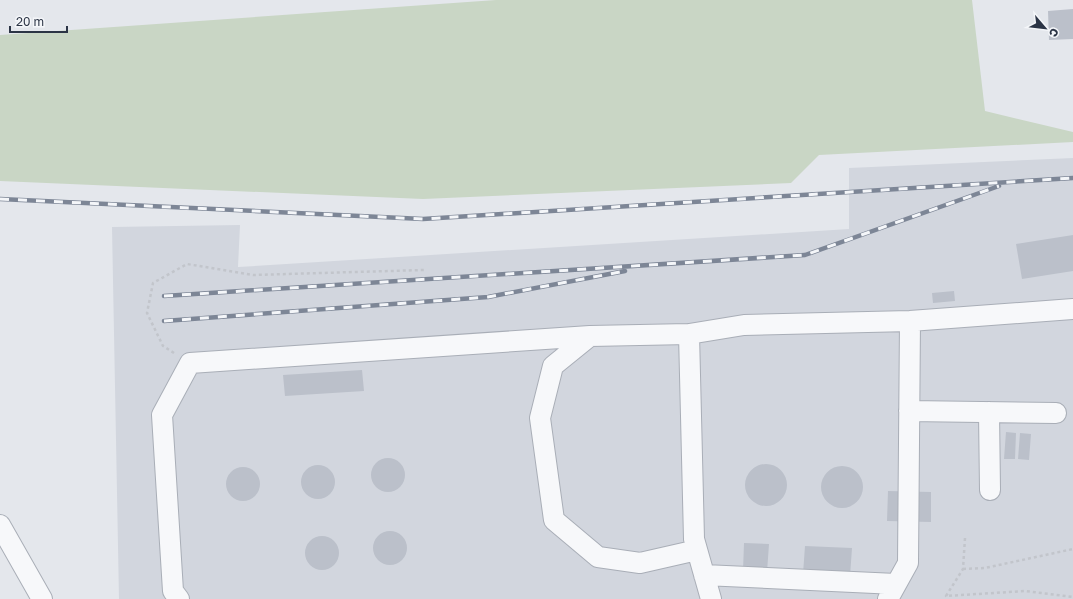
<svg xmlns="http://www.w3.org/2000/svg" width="1073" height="599" viewBox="0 0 1073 599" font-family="'Golos Text',sans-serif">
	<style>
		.built { fill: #d2d6de }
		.green { fill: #c9d6c5 }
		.building { fill: #bbc0ca }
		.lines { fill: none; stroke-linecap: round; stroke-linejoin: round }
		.minor-casing { stroke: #a9aeb7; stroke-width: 22 }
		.path { stroke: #c2c5cb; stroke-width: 2.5; stroke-dasharray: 3 3; stroke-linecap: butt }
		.minor { stroke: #f7f8fa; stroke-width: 20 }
		.rail-casing { stroke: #7d8696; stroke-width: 4.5 }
		.rail { stroke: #f4f6f9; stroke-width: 3; stroke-dasharray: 9; stroke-linecap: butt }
	</style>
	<rect width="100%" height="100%" fill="#e4e7ec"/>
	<!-- built -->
	<path class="built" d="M1073,158V599H119L112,227L240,225L238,267L849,229V168Z"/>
	<!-- green -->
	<path class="green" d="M496,0H972L985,111L1073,132V142L819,155L791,183L423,199L0,181V35Z"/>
	<!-- building -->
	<path class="building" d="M1073,9V39L1049,40L1048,11Z
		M1073,235V271L1022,279L1016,244Z
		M954,291L955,301L933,303L932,293Z
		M362,370L364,391L285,396L283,375Z
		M1006,432L1016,433L1015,459H1004Z
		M1020,433L1031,434L1029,460L1018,459Z
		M371 475a17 17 0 1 1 34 0a17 17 0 1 1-34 0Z
		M745 485a21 21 0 1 1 42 0a21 21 0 1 1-42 0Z
		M301 482a17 17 0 1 1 34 0a17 17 0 1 1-34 0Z
		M821 487a21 21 0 1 1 42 0a21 21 0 1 1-42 0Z
		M226 484a17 17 0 1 1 34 0a17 17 0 1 1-34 0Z
		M888,491L931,492V522L887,521Z
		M373 548a17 17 0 1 1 34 0a17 17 0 1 1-34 0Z
		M305 553a17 17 0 1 1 34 0a17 17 0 1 1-34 0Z
		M744,543L769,544L767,572L743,571Z
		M805,546L852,548L850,576L803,574Z"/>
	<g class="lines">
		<defs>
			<path id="minor" d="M689,334L694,539L711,599
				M909,411L1056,413
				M989,412L990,490
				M0,525L42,599
				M697,550L640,563L598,557L554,520L540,418L553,366L590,336L689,334L744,325L910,321L1073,309
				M704,575L896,584
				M179,599L173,591L162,415L190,363L590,336
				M888,599L908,563L910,321"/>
		</defs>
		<!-- minor casing -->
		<use href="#minor" class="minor-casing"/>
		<!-- path -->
		<path class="path" d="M174,353L163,346L147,313L153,283L187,264L253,275L424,270
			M965,538L963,569L946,596L1025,591L1073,597
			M963,569L985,568L1073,549"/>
		<!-- minor -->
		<use href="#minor" class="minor"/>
		<defs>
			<path id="rail" d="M0,199L423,219L1073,178
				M164,296L805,255L999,186
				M164,321L488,297L625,271"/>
		</defs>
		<!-- rail casing -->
		<use href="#rail" class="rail-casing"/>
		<!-- rail -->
		<use href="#rail" class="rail"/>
	</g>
	<!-- north arrow -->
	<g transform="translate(1045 28) rotate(118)" stroke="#f4f6f9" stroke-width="3" paint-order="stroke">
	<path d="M0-3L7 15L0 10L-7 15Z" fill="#2b3445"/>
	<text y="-6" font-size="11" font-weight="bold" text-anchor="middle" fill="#2b3445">С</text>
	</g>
	<!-- scale -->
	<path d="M10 26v6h57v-6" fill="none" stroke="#2b3445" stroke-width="2"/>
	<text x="16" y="26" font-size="12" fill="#2b3445" stroke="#f4f6f9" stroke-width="3" paint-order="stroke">20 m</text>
</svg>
